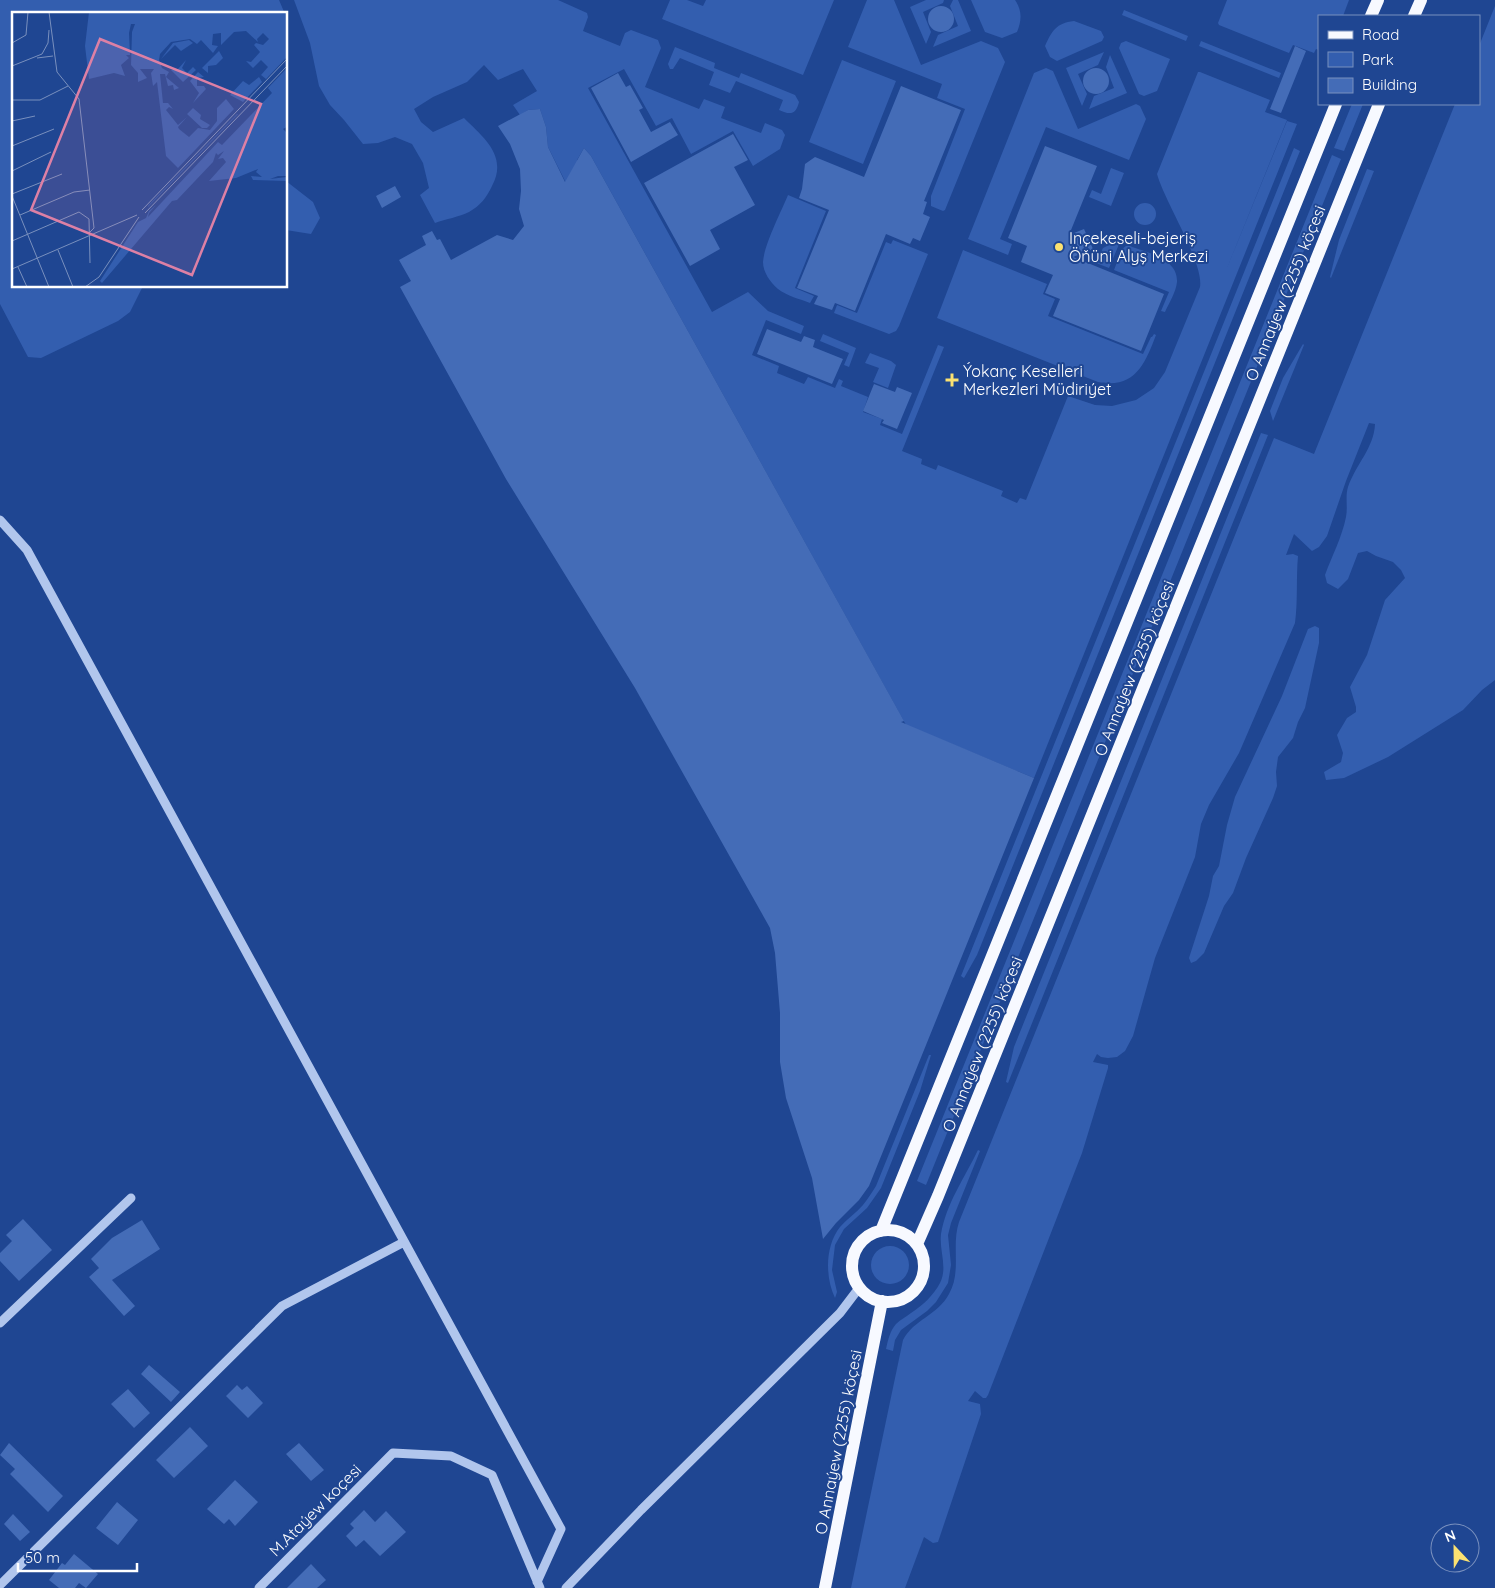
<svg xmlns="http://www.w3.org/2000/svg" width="1495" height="1588" viewBox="0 0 1495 1588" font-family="Quicksand,sans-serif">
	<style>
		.green { fill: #335eaf }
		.building { fill: #446cb7 }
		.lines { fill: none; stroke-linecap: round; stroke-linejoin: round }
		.minor { stroke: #b1c6ed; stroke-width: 9 }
		.major { stroke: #f7f9ff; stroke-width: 12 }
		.poi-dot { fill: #fbe171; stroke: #1f4692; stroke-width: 2 }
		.labels { text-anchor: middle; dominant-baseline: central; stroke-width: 4; stroke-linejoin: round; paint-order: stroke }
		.poi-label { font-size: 16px; fill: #fff; stroke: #1f4692; text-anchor: start }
		.street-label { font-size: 16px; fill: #fff; stroke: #1f4692 }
		.inset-road { fill: none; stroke: #7990be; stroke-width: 1 }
		.view { fill: #dd80a5; fill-opacity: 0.15; stroke: #dd80a5; stroke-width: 2.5 }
		.inset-edge { fill: none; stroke: #fff; stroke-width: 2.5 }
	</style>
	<rect width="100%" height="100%" fill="#1f4692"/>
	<!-- green -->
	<path class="green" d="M0,0H279L285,14H14V286H143L130,312L118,321L41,358L28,357L0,304Z
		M294,0H558L587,13L588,17L583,31L620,46L625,33L631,30L658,40L661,48L645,87L699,109L704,99L725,107L721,118L761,133L765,123L782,130L785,135L780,149L753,166L733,131L691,154L672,118L656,126L624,69L588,88L712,312L748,292L768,311L804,326L801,334L766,320L752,355L779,366L777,373L804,384L808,377L835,388L839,379L843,381L841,386L868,397L863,412L882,419L880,425L902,434L938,345L944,347L902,451L922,459L921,464L936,470L938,465L1003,491L1001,496L1017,503L1020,498L1026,500L1068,396L1095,405L1112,406L1136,400L1154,388L1165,372L1200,287C1204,263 1164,200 1157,174L1198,72H1200L1270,100L1265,112L1287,120L1223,278L1287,121L1297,124L1034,778L906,725L591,156L584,148L577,160L590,178L577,205L548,147L546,127L540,109L528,110L520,115L513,105L537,91L523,69L498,80L484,65L467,82L433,97L414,109L421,122L433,132L464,118C484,138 508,156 492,186C487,197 480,206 469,212C459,217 446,219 435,223L420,195L429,188L423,163L412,144L395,137L378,143L363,144L344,120L330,105L319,86L310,43Z
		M670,0H687L703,6L706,0H834L803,75L662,19Z
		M867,0H894L921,65L981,41L998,48L1005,62L945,210L943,211L931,206V196L965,109L937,98L942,84L848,47Z
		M926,0H944L943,3L923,12L931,32L926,44L910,7Z
		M953,0H958L971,31L933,47L938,35L958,26L950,6Z
		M971,0H1015C1022,10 1022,20 1017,32L1002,38L985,32Z
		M1227,0H1349L1343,16H1319V50L1316,49L1314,53L1293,45L1289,53L1219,25L1218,23Z
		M1495,6V680L1482,690L1463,710L1388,757L1344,778L1326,780L1324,772L1341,762L1343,753L1337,735L1347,718L1356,712V707L1350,687L1367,655L1385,600L1405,578L1401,570L1393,562L1376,556L1367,551L1358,553L1348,579L1338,589L1327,583L1325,575C1332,556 1342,537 1346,517C1348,507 1345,496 1348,487C1356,464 1374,448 1375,424L1369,423L1346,481L1327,536L1319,547L1312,551L1294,534L1286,555L1293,554L1298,556C1296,579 1298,601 1295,623L1239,753L1209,805L1201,824L1195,857L1155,958L1133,1036L1125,1051L1117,1057L1108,1058L1101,1057L1097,1054L1093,1062L1108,1065V1068L1082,1153L988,1395L986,1398H983L975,1391L968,1401L980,1404L981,1414L938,1542L933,1543L924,1537L905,1588H851L903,1340C913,1320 938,1315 949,1294C962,1271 951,1246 959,1222L1274,438L1314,454L1455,104H1479V46Z
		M1124,10L1188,36L1186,41L1122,15Z
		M1074,21L1101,31L1104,37L1102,41L1057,61L1050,57L1045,46C1052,31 1056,23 1074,21Z
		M1126,41L1170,59L1157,91L1144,96L1139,94L1119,48L1121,43Z
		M1201,41L1281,73L1279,78L1199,46Z
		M675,47L715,63L714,68L739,78L741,73L795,95L799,102C796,115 790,115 779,110L783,100L736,81L730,93L709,85L714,72L680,58L673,69H670L668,64Z
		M1104,52L1098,65L1078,74L1087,94L1082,106L1066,68Z
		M1110,55L1127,93L1089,109L1094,96L1114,88L1106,67Z
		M842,60L896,81L863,164L809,142Z
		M1046,68L1053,71L1078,129L1136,104L1140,106L1146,119L1129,160L1046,127L1000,239L1012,244L1008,255L968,239L1034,73Z
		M1352,104H1363L1344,151L1334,148Z
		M1294,148L1300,151L977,955L964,978L961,976Z
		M1332,155L1341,159L926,1185L917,1181Z
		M1111,168L1124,173L1111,206L1089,197L1092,190L1101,194Z
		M1367,169L1374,171L1331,278L1330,277L1339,240Z
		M286,181L313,202L320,218L311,234L286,230Z
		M788,195L826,211L795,288L814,296L810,303C800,299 787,296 778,289C770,282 763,272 763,262C764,245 781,212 788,195Z
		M1134 214a11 11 0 1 1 22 0a11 11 0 1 1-22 0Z
		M893,240L928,254L899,326L896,331L889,334L834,313L837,305L857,313L886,242L891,244Z
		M1115,242H1120L1109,268L1096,263L1103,248Z
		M1126,246H1130C1147,253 1178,258 1177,282C1176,292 1169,303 1165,312L1161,311L1169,292L1114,270L1122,249Z
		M963,250L1047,284L1043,294L1055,299L1048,316L1143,354L1151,337H1152L1154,334L1156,335C1145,364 1135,389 1098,382L937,318Z
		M823,334L856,348L849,367L844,365L849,353L820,341Z
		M1303,344L1304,345L1273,421L1270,411L1283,378Z
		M870,353L891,361L896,365L888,388L873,382L879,368L865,363Z
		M1261,433L1268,435L1008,1083L1006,1082L1014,1047Z
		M1315,626L1319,628V643L1305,708L1298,722L1293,738L1278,757L1276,772L1277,786L1273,798L1246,858L1233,893L1224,906L1204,953L1196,961L1191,963L1189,958L1209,896L1213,876L1219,866L1227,825L1235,797L1282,696L1308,629Z
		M929,1055H931L920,1091L881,1188L867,1208L844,1229L835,1245L832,1270L837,1292L835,1298C825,1277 825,1246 840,1227C847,1219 856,1213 863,1205C868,1199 872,1192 876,1186Z
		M978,1150L980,1151L951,1223L948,1235L951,1265L948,1283L936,1302L927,1311L901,1330L895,1340L893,1351L886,1349C888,1340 890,1331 896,1324C901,1319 906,1317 911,1313C923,1305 933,1296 940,1283C948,1267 939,1251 941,1234C946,1204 965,1177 978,1150Z
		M871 1265a19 19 0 1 1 38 0a19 19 0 1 1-38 0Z"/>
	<!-- building -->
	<path class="building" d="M928 19a13 13 0 1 1 26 0a13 13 0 1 1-26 0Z
		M1295,46L1306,51L1281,113L1270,109Z
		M1083 81a13 13 0 1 1 26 0a13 13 0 1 1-26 0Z
		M618,73L626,87L630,85L643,108L639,110L651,132L670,122L678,135L631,162L591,88Z
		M901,86L961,110L924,201L927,202L923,214L930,217L920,241L913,238L910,244L886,234L855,311L835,303L832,310L814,304L818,296L797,288L829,210L799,198L802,189L805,164L815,157L864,177Z
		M540,109L546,127L548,147L565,182L584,148L591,156L904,721L901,722L1034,778L869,1186L859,1200L836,1223L823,1239L812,1178L786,1098L780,1062V1013L775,953L770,928L635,688L506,479L400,287L411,281L399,260L426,245L422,236L432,231L437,240L440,239L451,260L497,235L513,240L524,226L519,209L521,191L520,169L510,144L498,126L528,110Z
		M733,134L748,160L734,167L755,205L710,230L720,249L690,266L644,183Z
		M1045,146L1097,166L1069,235L1084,229L1093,249L1073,257L1164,294L1141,351L1053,316L1060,299L1045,293L1053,275L1021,262L1027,246L1008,238Z
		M395,186L401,197L382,208L376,196Z
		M767,329L801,342L804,336L815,340L813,347L843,359L832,384L757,354Z
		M874,384L895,392L897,387L912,393L897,429L882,423L884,420L863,411Z
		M23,1219L52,1250L19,1281L0,1261V1253L12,1241L6,1235Z
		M142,1220L160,1249L112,1280L135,1306L124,1316L89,1277L99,1268L91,1259L112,1238Z
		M149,1365L180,1392L171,1402L141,1374Z
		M237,1385L242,1390L247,1386L263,1403L248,1418L226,1396Z
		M128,1389L150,1413L134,1428L111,1404Z
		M190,1427L208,1446L174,1478L156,1460Z
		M9,1443L63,1496L48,1512L10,1474L15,1469L0,1455Z
		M299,1443L324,1470L311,1481L286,1454Z
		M235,1480L258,1502L235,1526L229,1519L224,1524L207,1509Z
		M117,1502L138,1520L118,1545L96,1528Z
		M364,1510L375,1522L386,1511L406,1532L380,1556L364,1540L356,1547L346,1536L354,1528L350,1524Z
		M13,1514L30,1532L20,1541L4,1524Z
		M74,1554L98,1574L86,1588L79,1583L75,1588H59L49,1580L62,1563L65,1565Z
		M311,1564L326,1580L317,1588H287Z"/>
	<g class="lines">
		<!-- minor -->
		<path class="minor" d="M0,520L27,550L561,1529L537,1582
			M0,1323L131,1198
			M0,1585L282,1306L404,1242
			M259,1588L393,1453L451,1456L492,1475L540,1588
			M566,1588L641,1510L840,1313L859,1288"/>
		<!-- major -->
		<path class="major" d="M1371,16L1378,0
			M1414,16L1421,0
			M852 1266a36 36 0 1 1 72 0a36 36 0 1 1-72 0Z
			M881,1231L1336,104
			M917,1244L938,1196L1379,104
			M825,1588L882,1301"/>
	</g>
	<!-- markers -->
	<g class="poi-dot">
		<circle cx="1059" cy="247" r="5"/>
		<path d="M949.5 372.5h5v5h5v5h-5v5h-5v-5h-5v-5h5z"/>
	</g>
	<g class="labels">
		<!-- poi labels -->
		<g class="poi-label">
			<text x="1069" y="238">Inçekeseli-bejeriş<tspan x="1069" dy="18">Öňüni Alyş Merkezi</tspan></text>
			<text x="963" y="371">Ýokanç Keselleri<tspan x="963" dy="18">Merkezleri Müdiriýet</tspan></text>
		</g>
		<!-- street labels -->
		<g class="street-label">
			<text transform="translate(1285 293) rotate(-68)">O Annaýew (2255) köçesi</text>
			<text transform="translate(1134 668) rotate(-68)">O Annaýew (2255) köçesi</text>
			<text transform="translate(982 1044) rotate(-68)">O Annaýew (2255) köçesi</text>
			<text transform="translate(838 1442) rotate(-79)">O Annaýew (2255) köçesi</text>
			<text transform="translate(315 1510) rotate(-45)">M.Ataýew koçesi</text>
		</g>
	</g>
	<!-- overview -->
	<g transform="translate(12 12)">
		<rect width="275" height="275" fill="#1f4692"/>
		<path d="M77,0H275V45L254,67L249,63L256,55L249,48L241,56L234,49L239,50L248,40L242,33L244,31L251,33L257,27L251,21L245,27L246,30L234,19L222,20L209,33V21L201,22L200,33L206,34L201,41L189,28L185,32L178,27L159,30L148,42L147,48L150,56L157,60L154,65L167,76L162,78L161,73L156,74L153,62H148L151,91H156L161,97L157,95L154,98L166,113L175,105L166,115L167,117L177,125L186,116L198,118L205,109V96L214,87L222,97L166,156L154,144L145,70L141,74L139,61L142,57H128L135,66L126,70V61L119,53L120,20L123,12H119L117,21L118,43H114L117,46L109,53L113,64L102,61L77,67L73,34ZM177,28L181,31L169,39L163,33L149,47L161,31ZM207,39L211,46L204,53L196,54V61L190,56ZM174,48L170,56L175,61L181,55L184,58L171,70L159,58L166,57ZM275,56V115L271,117L275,121V164H266L258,167L275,165V169L241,168L239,164L250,165L244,160L246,157L224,166L197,169L214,150L211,146L206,147L212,139L206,143L204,141L201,150L165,188L160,189L90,271L88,269L126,210L134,206L137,199L144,193L137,201L136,205L206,130L210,133L260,81L256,76ZM186,60L192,65L185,66V74H192L194,77L181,91L187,81L178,69ZM247,65L250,70L231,90L218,83L231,69L237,73ZM181,96L189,103L188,107L198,113L195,116H190L175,102ZM225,102H226L136,195V194Z" fill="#335eaf"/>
		<path class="inset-road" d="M37,0L45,60L67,87L82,216L77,221M0,31L14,23L16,0M25,46L41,44M0,54L30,42L36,31L37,18M0,88H28L56,74M0,109L23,104M0,134L42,117M0,159L39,140M0,182L50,162M0,184L37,275M130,198L275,47M133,201L275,54M8,203L62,180L78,178M0,229L67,200L77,207L78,251M46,238L61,275M6,255L15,275M0,257L125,203M73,275L87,265L127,205"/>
		<path class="view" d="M88,27L249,92L180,263L19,198Z"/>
		<rect width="275" height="275" class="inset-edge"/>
	</g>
	<!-- legend -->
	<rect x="1318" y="15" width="162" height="90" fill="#1f4692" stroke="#7990be"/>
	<rect x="1328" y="31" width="25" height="8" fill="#f7f9ff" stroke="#7990be"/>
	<text x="1362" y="40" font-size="15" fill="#ffffff">Road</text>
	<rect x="1328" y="52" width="25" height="15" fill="#335eaf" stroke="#7990be"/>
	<text x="1362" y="65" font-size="15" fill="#ffffff">Park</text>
	<rect x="1328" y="78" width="25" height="15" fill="#446cb7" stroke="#7990be"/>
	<text x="1362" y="90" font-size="15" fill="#ffffff">Building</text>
	<!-- north arrow -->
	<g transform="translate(1455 1548) rotate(338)"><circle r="24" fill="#1f4692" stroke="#7990be"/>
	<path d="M0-4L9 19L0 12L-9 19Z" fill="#fbe171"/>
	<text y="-8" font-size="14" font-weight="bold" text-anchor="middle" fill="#ffffff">N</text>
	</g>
	<!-- scale -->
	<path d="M18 1563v8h119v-8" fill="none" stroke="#ffffff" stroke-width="2.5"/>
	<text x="25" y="1563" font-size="15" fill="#ffffff" stroke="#1f4692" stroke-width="4" paint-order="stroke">50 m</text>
</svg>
